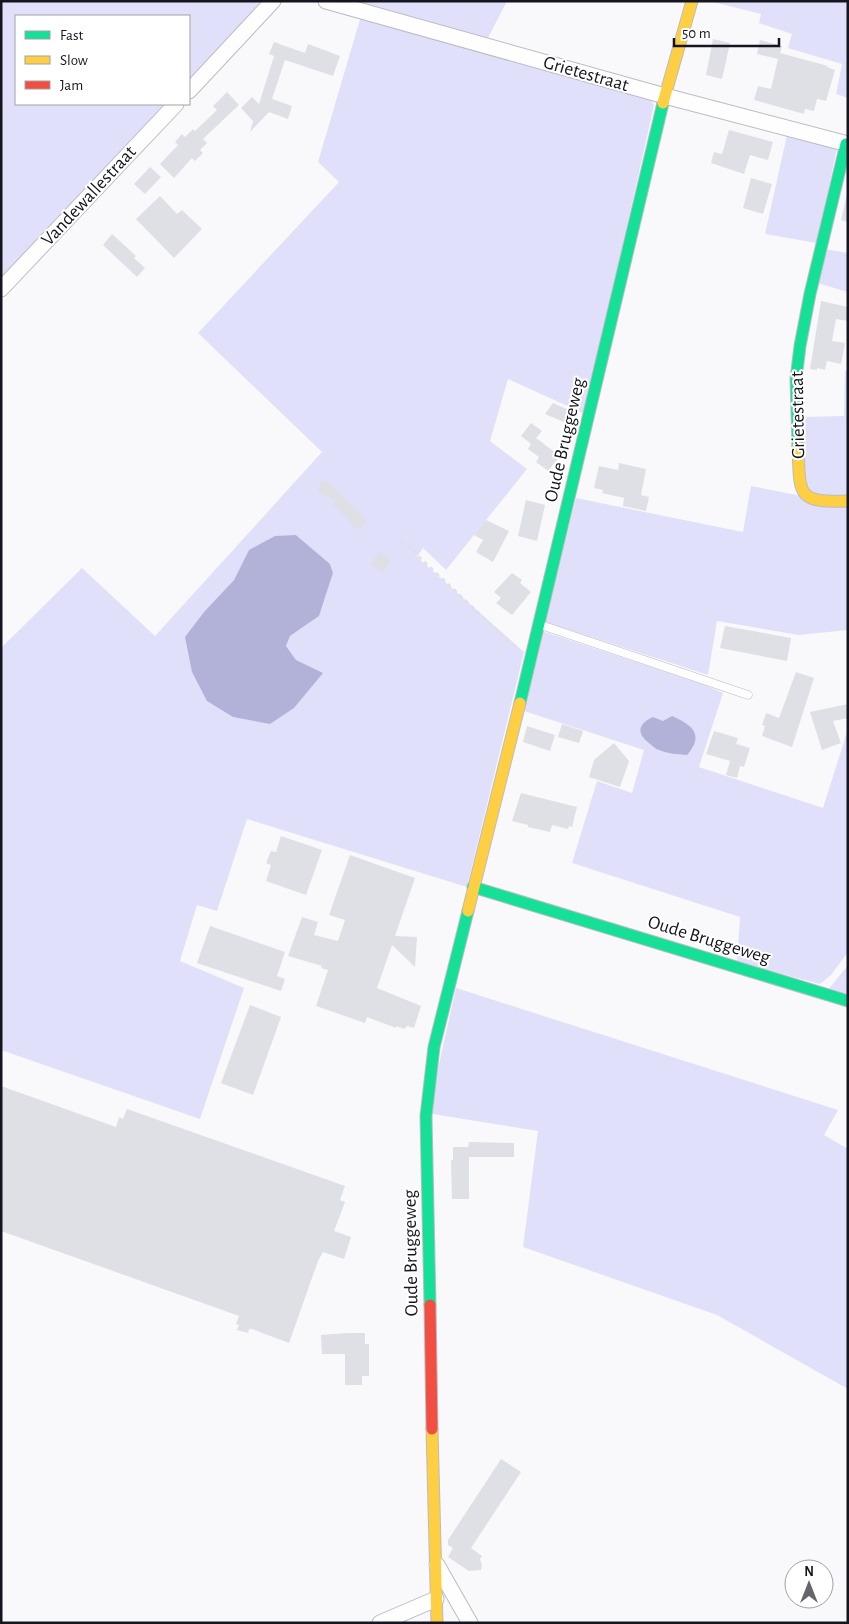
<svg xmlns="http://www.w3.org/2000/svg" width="849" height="1624" viewBox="0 0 849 1624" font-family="'Alegreya Sans',sans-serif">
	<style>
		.green { fill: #e0e0fb; fill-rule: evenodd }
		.water { fill: #b2b2d8 }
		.building { fill: #dfdfe6 }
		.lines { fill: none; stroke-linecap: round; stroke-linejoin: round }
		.lane-casing { stroke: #bbbcc2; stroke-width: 9 }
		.street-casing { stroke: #bbbcc2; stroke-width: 17 }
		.fast-casing { stroke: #bbbcc2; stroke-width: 13 }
		.slow-casing { stroke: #bbbcc2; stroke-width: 13 }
		.jam-casing { stroke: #bbbcc2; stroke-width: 13 }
		.path { stroke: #e0e0e1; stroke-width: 2.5; stroke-dasharray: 4 4; stroke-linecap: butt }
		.lane { stroke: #fefeff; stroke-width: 8 }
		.street { stroke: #fefeff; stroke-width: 15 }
		.fast { stroke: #16e098; stroke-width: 11 }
		.slow { stroke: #ffcf43; stroke-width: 11 }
		.jam { stroke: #f24e42; stroke-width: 11 }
		.labels { text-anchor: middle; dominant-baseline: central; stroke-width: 4; stroke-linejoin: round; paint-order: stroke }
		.street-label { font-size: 19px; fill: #15151f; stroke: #fff }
	</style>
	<rect width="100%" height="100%" fill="#f9f9fc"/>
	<!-- green -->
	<path class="green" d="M1,1H262L189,79V16H16V104H166L1,279Z
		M351,1H507L487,40Z
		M709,1H848V98L836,94L842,64L788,48L792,34L759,23L761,14Z
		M361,16L649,96L654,105L585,414L508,379L490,441L527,469L446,570L423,548L417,557L524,652L467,887L247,819L217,911L197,905L180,961L244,988L200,1119L1,1050V648L82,568L155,636L322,452L198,333L339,182L318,162ZM296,535L330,564L333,573L319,616L290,636L286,646L296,660L322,673L204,613L234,580L249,551Z
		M787,135L837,148L817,243L765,234Z
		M824,249L848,253V292L817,283Z
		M845,371H848V630L799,635L717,621L708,675L545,622L576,498L743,532L751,486L802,496V417L844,416Z
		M542,631L705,685L723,693L699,767L823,808L848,729V952L831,975L820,984L737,962L740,917L572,863L597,781L632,793L644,750L524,711Z
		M848,965V996L828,990Z
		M456,988L838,1110L824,1135L848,1149V1389L717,1315L523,1247L538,1131L433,1114L435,1082Z"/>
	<!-- water -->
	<path class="water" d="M296,535L330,564L333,573L319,616L290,636L286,646L296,660L323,673L294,708L270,724L233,717L207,701L192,672L185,637L204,612L234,580L249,550L275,536Z
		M672,716C692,725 705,734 687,755C678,754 668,754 659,750C656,749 652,746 649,743C636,733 638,724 653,717L663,721Z"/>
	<!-- building -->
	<path class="building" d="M713,39L730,43L722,79L706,75Z
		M760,40L782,46L780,53L828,66L827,67L835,70L826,101L817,99L814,111L805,109L804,114L754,100L758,86L771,89L778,59L757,54Z
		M274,42L305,53L308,44L340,56L333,76L285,60L272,99L292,106L288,119L269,112L250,132L253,121L241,108L252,97L259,104L274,56L269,54Z
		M227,92L239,105L203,139L207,143L200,150L203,153L195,161L192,158L174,178L160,164L178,145L175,142L182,134L185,137L193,129L195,131L217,110L213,106Z
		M729,130L773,142L768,160L750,155L744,174L711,163L714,152L722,154Z
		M150,167L161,177L145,194L134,184Z
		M751,178L772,184L763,214L743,208Z
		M848,190V222L841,220Z
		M160,196L177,214L182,210L202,229L174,258L136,219Z
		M112,234L136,256L134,258L145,268L137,277L103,245Z
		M821,301L848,307V321L836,319L832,341L845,343L841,364L827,361L825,370L817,368V370L810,369Z
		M553,403L576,413L573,426L545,414Z
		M531,423L542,431L536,438L560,456L548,471L536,462L539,457L528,449L531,444L521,436Z
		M619,463L646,469L641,495L649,497L646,511L623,506L624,498L602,493L603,490L594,488L599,466L618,470Z
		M323,480L334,485L333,488L357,509L367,522L356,530L347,518L333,505L336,501L317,492Z
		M526,500L545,505L537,541L518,536Z
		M486,520L509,531L493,562L476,552L483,540L474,535Z
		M379,551L391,561L382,573L370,564Z
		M512,573L522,580L520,583L531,592L512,615L496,603L501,598L494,592Z
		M725,626L791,638L787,661L720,648Z
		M796,672L814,678L792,747L762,736L765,726L762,725L766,713L779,718Z
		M848,704V718L833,721L841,743L822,750L810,712Z
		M562,724L583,731L579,743L558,737Z
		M527,726L555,735L550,751L523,742Z
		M714,731L738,738L736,744L750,748L744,767L740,766L737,778L726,775L730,761L706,754Z
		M614,743L629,761L620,787L589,777L594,760Z
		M521,793L577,807L572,827L569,826L568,829L552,825L550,832L528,827V825L512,821Z
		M281,836L322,850L306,895L266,881L271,865L266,863L271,851L276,852Z
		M350,855L415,878L395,936L417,937L415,967L392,945L377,988L421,1006L414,1028L407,1026L404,1029L396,1026V1028L367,1017L365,1023L316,1006L328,970L321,968L322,966L288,956L302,917L318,922L314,935L338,941L345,920L329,915Z
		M210,926L285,952L277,976L285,979L281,991L197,963Z
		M250,1005L281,1017L253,1095L221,1083Z
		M1,1086L116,1127L119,1117L123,1119L127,1109L345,1186L340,1200L345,1202L334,1231L351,1237L344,1259L323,1252L318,1261L289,1343L252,1329H249L248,1333L237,1330L239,1325L236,1324L239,1316L1,1231Z
		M469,1142L514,1143V1157H469V1199H452L451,1160H453V1147H468Z
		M348,1333H365V1344H369V1376H362V1385H345V1354H322L321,1335Z
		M501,1459L521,1472L471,1548L482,1556L480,1559L482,1565L481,1570L469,1571L448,1557L453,1548L448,1545V1540Z"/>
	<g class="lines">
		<defs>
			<path id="lane" d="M541,625L748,695"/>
			<path id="street" d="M326,1L665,96L848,144
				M189,91L273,1
				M1,289L176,104
				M437,1565L470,1623
				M380,1623L436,1599"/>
			<path id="fast" d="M798,447L796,379L800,346L810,294L846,144
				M520,703L663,103
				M473,887L848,1001
				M430,1305L426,1116L434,1047L468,911"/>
			<path id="slow" d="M663,103L692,1
				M798,447C800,495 796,503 848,501
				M468,911L520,703
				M432,1429L437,1623"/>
			<path id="jam" d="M430,1305L432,1429"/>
		</defs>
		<!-- lane casing -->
		<use href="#lane" class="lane-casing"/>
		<!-- street casing -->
		<use href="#street" class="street-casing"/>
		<!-- fast casing -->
		<use href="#fast" class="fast-casing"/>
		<!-- slow casing -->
		<use href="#slow" class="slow-casing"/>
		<!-- jam casing -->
		<use href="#jam" class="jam-casing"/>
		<!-- path -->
		<path class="path" d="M401,540L515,647"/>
		<!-- lane -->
		<use href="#lane" class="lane"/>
		<!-- street -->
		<use href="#street" class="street"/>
		<!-- fast -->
		<use href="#fast" class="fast"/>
		<!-- slow -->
		<use href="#slow" class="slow"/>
		<!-- jam -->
		<use href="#jam" class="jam"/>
	</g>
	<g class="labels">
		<!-- street labels -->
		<g class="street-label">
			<text transform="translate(586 74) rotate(16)">Grietestraat</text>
			<text transform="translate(89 196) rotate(-47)">Vandewallestraat</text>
			<text transform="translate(798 415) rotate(-91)">Grietestraat</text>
			<text transform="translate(565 440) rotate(-77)">Oude Bruggeweg</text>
			<text transform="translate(709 940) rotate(17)">Oude Bruggeweg</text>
			<text transform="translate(411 1253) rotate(-91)">Oude Bruggeweg</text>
		</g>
	</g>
	<!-- border -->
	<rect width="849" height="1624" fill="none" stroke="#15151f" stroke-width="5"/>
	<!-- legend -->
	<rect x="15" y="15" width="175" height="90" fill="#ffffff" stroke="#a1a1a5"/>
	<rect x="25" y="31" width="25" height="8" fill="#16e098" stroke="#a1a1a5"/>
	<text x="60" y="40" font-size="15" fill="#15151f">Fast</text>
	<rect x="25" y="56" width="25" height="8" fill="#ffcf43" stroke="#a1a1a5"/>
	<text x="60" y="65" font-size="15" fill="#15151f">Slow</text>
	<rect x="25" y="81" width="25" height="8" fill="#f24e42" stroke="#a1a1a5"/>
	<text x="60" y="90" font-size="15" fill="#15151f">Jam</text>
	<!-- north arrow -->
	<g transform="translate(809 1584)"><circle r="24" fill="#ffffff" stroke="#a1a1a5"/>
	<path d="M0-4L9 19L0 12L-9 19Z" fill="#65656c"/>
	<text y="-8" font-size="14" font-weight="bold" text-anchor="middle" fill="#15151f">N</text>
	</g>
	<!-- scale -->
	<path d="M674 38v8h105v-8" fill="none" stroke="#15151f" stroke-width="2.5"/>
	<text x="682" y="38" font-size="15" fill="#15151f" stroke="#ffffff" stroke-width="4" paint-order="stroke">50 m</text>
</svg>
